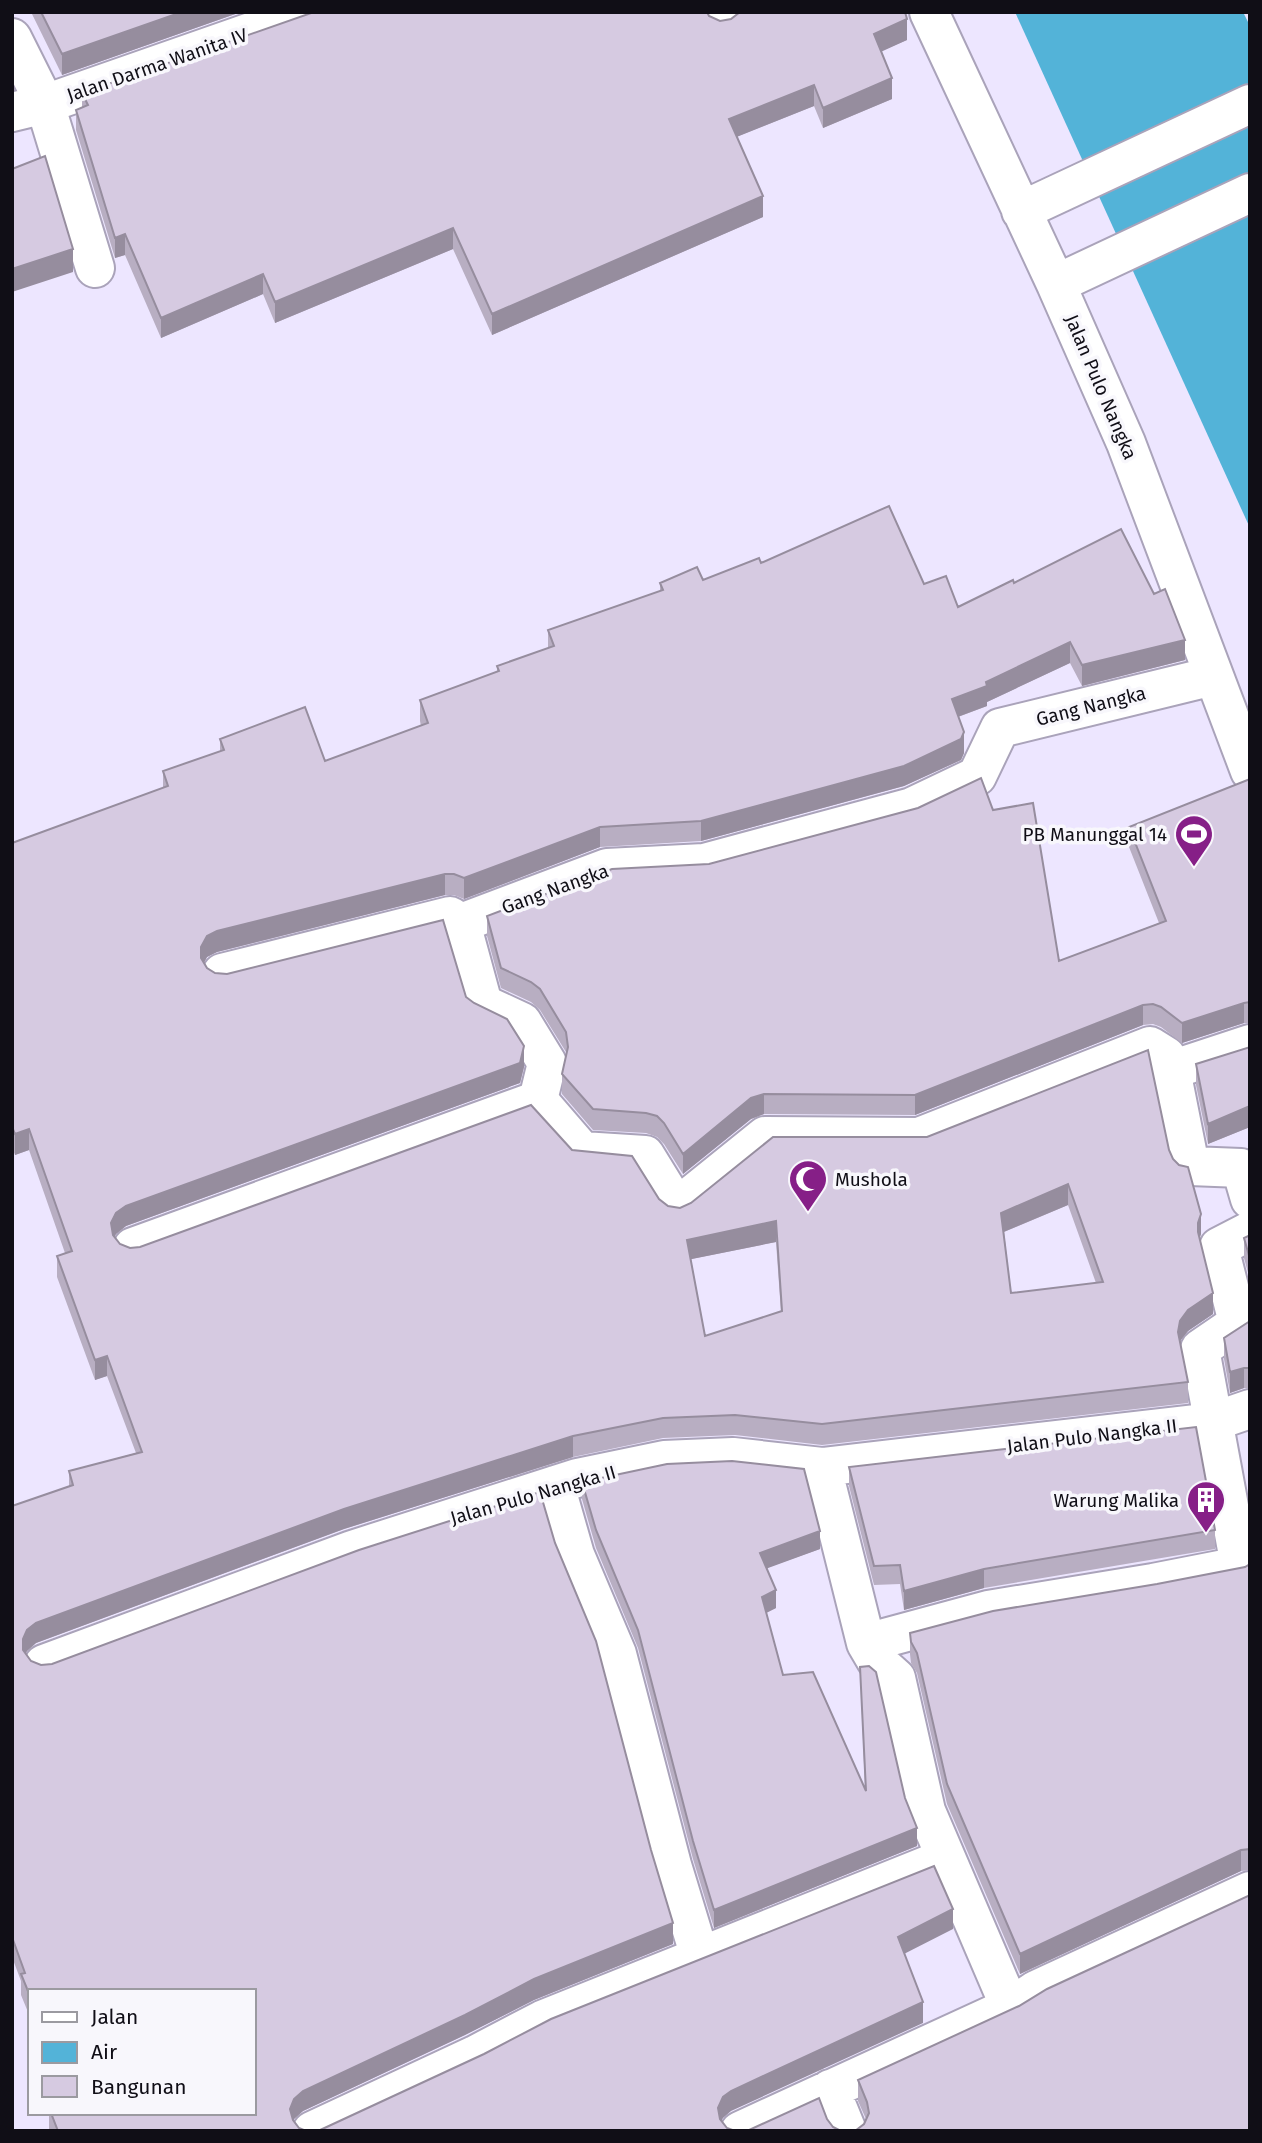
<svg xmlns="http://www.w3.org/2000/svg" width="1262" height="2143" viewBox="0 0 1262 2143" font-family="'Fira Sans',sans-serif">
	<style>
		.water { fill: #53b3d8 }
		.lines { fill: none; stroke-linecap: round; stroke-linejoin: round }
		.minor-casing { stroke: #aaa3ba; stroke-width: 42 }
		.minor { stroke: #fff; stroke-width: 38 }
		.wall { fill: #b8aec2; fill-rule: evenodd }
		.shaded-wall { fill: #968d9e }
		.building { fill: #d6cae1; stroke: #968d9e; stroke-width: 2; fill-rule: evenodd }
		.labels { text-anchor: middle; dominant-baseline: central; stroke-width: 7; stroke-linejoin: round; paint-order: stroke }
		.street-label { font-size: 19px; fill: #100e16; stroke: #f8f7fc }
		.poi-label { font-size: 19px; fill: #100e16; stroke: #f8f7fc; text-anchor: end }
	</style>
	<rect width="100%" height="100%" fill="#ede6ff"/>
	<!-- water -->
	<path class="water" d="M1015,12H1243L1250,26V528Z"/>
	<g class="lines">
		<defs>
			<path id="minor" d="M720,12L723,20
				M929,12L1056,284L1126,443L1250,771
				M12,38L45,104L95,268
				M12,112L45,104L308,12
				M1021,211L1250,104
				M1056,284L1250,193
				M222,973L450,916L461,923
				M1250,1044L1171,1070L1190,1166L1241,1168L1250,1199
				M1171,1070L1166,1056L1150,1046L919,1137L765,1136L677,1207L645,1155L582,1151L538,1100L547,1063L522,1022L483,1004L461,923L607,868L704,863L912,807L977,776L1000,728L1213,676
				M133,1247L538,1100
				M822,1467L866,1643L876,1660L896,1678L926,1811L1010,2007L1036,1990L1250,1891
				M555,1485L575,1555L617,1654L672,1865L700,1957
				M866,1643L988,1610L1153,1583L1240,1566L1200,1349L1238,1323L1219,1247L1250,1231
				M44,1664L352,1550L577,1478L664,1460L733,1457L822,1467L1212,1422L1250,1409
				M830,2089L847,2131
				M312,2131L475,2055L542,2020L946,1858
				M740,2131L1010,2007"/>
		</defs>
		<!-- minor casing -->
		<use href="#minor" class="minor-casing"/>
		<!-- minor -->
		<use href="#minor" class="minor"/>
	</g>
	<!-- wall -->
	<path class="wall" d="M31,12H241L62,75Z
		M709,16L720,21L907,40L881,51L892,99L823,128L814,106L736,137L763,217L492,335L453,249L275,323L263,294L161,338L125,255L115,258L76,130V110L82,107V93Z
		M761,563L924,584L958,607L1014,583L1185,660L1082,686L1070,663L987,702V706L958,717L964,753L961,760L904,786L701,841L600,847L464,899L454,895H445L217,952L207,957L204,963L207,968L215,973L466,997L524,1067L520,1083L126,1226L116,1234L114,1237L120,1244L130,1248L140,1247L572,1150L659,1199L668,1206L680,1208L1169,1150L1201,1234L1199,1239L1213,1314L1188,1331L1180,1341L1188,1382V1403L822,1445L735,1435L663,1438L573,1457L344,1529L36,1643L27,1651L25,1653L31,1661L673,1944L534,2000L465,2035L303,2111L294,2119L293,2121L299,2128L306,2131H49V2113H254L30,1991V2017L21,1995V1981L12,1957V1506L69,1486V1471L136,1453L107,1376L95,1380L57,1277V1256L65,1253L29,1150L15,1155L12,1148V843L163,788V771L220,751V739L325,761L421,726L420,721V700L497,672V666L548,648V630L660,591V583L703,580ZM1068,1205L1096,1283L1011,1293L1004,1232ZM776,1242L781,1312L705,1336L691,1259Z
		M1250,779V1023H1244L1182,1043L1161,1027L1153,1024L1143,1025L915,1115L764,1114L751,1119L683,1174L664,1144L657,1137L646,1133L593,1130L562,1094V1074L566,1055V1052L540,1010L531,1002L501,988L487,936V916L709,864L993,810L1059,961L1159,923L1129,847V827Z
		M1250,1047V1127L1208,1144L1196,1085V1064Z
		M1250,1235V1280L1244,1258V1238Z
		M1250,1321V1388H1244L1230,1393L1224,1359V1338Z
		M849,1467L1215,1530V1549L984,1588L904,1610L900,1584L874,1585L849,1486Z
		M582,1482L820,1549L766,1568L776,1608L766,1613L783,1675L865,1789L860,1667L905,1798L917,1846L714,1928L693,1859L638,1648L596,1548L582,1499Z
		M1250,1564V1870L1241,1871L1020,1974L947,1804L917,1673L911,1663L910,1654V1633L1245,1567Z
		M1019,2006L864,2124L866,2119L858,2101V2080Z"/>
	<!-- shaded-wall -->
	<path class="shaded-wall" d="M182,12H241L62,75V54Z
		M907,19V40L874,55V34Z
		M892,78V99L823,128V108Z
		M814,85V106L729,140V119Z
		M763,196V217L492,335V314Z
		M453,228V249L275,323V302Z
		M125,234V255L115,258V238Z
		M73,249V272L12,292V269Z
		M263,274V294L161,338V318Z
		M1185,640V660L1082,686V665Z
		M1070,642V663L987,702V706L952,719V699Z
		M964,732V753L961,760L904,786L701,841V821Z
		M600,827V847L464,899V878Z
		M445,874V895L217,952L207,957L201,968V947L207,936L217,931Z
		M1244,1003V1023L1182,1043V1023Z
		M1143,1005V1025L915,1115V1095Z
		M524,1046V1067L520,1083L126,1226L116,1234L111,1244V1223L116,1213L126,1206Z
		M764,1094V1114L751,1119L683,1174V1154L751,1098Z
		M1250,1106V1127L1208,1144V1124Z
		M29,1129V1150L15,1155V1134Z
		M1068,1184V1205L1001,1233V1213Z
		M1201,1214V1234L1198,1243V1223Z
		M776,1221V1242L687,1260V1240Z
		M1213,1293V1314L1188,1331L1180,1341L1178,1332L1180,1321L1188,1310Z
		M107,1356V1376L95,1380V1360Z
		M1244,1368V1388L1230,1393V1372Z
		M573,1436V1457L344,1529L36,1643L27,1651L23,1660V1639L27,1630L36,1623L344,1509Z
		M820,1531V1549L760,1571V1553Z
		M984,1569V1588L904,1610V1591Z
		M776,1590V1608L762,1615V1597Z
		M917,1828V1846L714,1928V1910Z
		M1241,1850V1871L1020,1974V1954Z
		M953,1909V1929L898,1957V1937Z
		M673,1923V1944L534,2000L465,2035L303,2111L294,2119L290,2130V2109L294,2099L303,2091L534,1979Z
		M923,2002V2023L731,2111L723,2118L718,2128V2108L723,2097L731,2091Z"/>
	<!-- building -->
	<path class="building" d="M41,12H182L62,54Z
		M314,12H707L709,16L720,21L731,19L740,12H905L907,19L874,34L892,78L823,108L814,85L729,119L763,196L492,314L453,228L275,302L263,274L161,318L125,234L115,238L76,110L88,105L82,93Z
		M45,156L73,249L12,269V169Z
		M889,506L924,584L946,576L958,607L1013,580L1014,583L1121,529L1154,594L1165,589L1185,640L1082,665L1070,642L986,682L987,686L952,699L964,732L961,739L904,766L701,821L600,827L464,878L454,874H445L217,931L207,936L201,947V958L207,968L215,973L227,974L443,920L466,997L474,1003L507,1019L524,1046L520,1063L126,1206L116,1213L111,1223L113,1235L120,1244L130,1248L140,1247L531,1105L572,1150L632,1156L659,1199L668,1206L680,1208L691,1203L773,1137H927L1148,1050L1169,1150L1173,1159L1179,1165L1188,1167L1201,1214L1198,1223V1232L1213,1293L1188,1310L1180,1321L1178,1332L1188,1382L822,1424L735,1415L663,1418L573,1436L344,1509L36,1623L27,1630L23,1639V1650L31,1661L41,1665L52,1664L359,1550L540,1492L555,1543L596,1641L651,1850L673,1923L534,1979L465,2015L303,2091L294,2099L290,2109L293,2120L299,2128L306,2131H58L51,2113H254V1991H30V1996L21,1974L25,1973L12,1937V1506L73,1485L69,1471L142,1452L107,1356L95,1360L57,1256L72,1251L29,1129L15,1134L12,1127V843L168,786L163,771L224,750L220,739L305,707L325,761L428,723L420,700L499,671L497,666L554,646L548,630L663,590L660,583L697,567L703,580L759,558L761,563ZM1068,1184L1103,1282L1011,1293L1001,1213ZM776,1221L782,1311L705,1336L687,1240Z
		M981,778L993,810L1033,803L1059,961L1166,921L1129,827L1250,779V1002L1244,1003L1182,1023L1161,1007L1153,1004L1143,1005L915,1095L764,1094L751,1098L683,1154L664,1123L657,1116L646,1113L593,1109L562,1074L568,1047L566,1032L540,989L531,982L501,968L487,916L612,869L709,864L918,808Z
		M1250,1047V1106L1208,1124L1196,1064Z
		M1250,1235V1259L1244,1238Z
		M1250,1321V1368H1244L1230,1372L1224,1338Z
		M1196,1427L1215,1530L984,1569L904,1591L900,1565L874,1566L849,1467Z
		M732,1461L804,1469L820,1531L760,1553L776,1590L762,1597L783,1675L813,1672L866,1791L860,1667L869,1666L876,1672L905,1798L917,1828L714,1910L693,1841L638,1630L596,1530L582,1482L667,1464Z
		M1250,1564V1849L1241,1850L1020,1954L947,1784L917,1653L911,1642L910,1633L993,1611L1157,1584L1245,1567Z
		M934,1866L953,1909L898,1937L923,2002L731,2091L723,2097L718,2108L720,2119L727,2128L735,2131H318L484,2054L551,2019Z
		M1250,1895V2131H855L864,2124L869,2113L867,2102L858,2080L1019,2006L1047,1989Z
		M819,2098L827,2119L833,2127L841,2131H747Z"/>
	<!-- icons -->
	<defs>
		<symbol id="stadium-pin" viewBox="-11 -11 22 30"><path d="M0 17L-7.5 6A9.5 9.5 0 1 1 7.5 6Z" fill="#861f87" stroke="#f8f7fc"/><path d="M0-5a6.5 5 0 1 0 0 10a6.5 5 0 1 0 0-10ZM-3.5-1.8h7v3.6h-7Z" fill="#fff"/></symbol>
		<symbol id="mosque-pin" viewBox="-11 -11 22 30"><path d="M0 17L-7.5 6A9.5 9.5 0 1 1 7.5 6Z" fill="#861f87" stroke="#f8f7fc"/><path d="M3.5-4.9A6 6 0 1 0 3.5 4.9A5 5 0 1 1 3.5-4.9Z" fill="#fff"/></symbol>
		<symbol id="building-pin" viewBox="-11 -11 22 30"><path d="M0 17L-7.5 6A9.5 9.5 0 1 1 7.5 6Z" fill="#861f87" stroke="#f8f7fc"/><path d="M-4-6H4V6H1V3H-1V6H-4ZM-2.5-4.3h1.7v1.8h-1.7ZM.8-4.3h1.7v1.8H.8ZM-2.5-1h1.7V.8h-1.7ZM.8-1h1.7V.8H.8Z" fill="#fff"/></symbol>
	</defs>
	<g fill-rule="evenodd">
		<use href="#stadium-pin" x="1172" y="812" width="44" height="60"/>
		<use href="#mosque-pin" x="786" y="1157" width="44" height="60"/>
		<use href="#building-pin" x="1184" y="1478" width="44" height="60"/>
	</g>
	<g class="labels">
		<!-- street labels -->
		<g class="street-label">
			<text transform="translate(157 65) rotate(-19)">Jalan Darma Wanita IV</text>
			<text transform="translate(1101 387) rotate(67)">Jalan Pulo Nangka</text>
			<text transform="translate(1091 706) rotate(-14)">Gang Nangka</text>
			<text transform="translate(555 889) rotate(-20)">Gang Nangka</text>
			<text transform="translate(1092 1436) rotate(-7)">Jalan Pulo Nangka II</text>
			<text transform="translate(533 1495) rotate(-16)">Jalan Pulo Nangka II</text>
		</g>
		<!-- poi labels -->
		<g class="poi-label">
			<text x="1167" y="834">PB Manunggal 14</text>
			<text x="835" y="1179" text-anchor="start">Mushola</text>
			<text x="1179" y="1500">Warung Malika</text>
		</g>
	</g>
	<!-- border -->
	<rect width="1262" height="2143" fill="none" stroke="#100e16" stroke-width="28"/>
	<!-- legend -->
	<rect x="28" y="1989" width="228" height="126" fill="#f8f7fc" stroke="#9b9aa0" stroke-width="2"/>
	<rect x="42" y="2012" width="35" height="10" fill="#ffffff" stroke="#9b9aa0" stroke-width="2"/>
	<text x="91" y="2024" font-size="21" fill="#100e16">Jalan</text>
	<rect x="42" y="2042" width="35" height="21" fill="#53b3d8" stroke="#9b9aa0" stroke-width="2"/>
	<text x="91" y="2059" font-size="21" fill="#100e16">Air</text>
	<rect x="42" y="2076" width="35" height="21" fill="#d6cae1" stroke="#9b9aa0" stroke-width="2"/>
	<text x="91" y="2094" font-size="21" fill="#100e16">Bangunan</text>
</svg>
